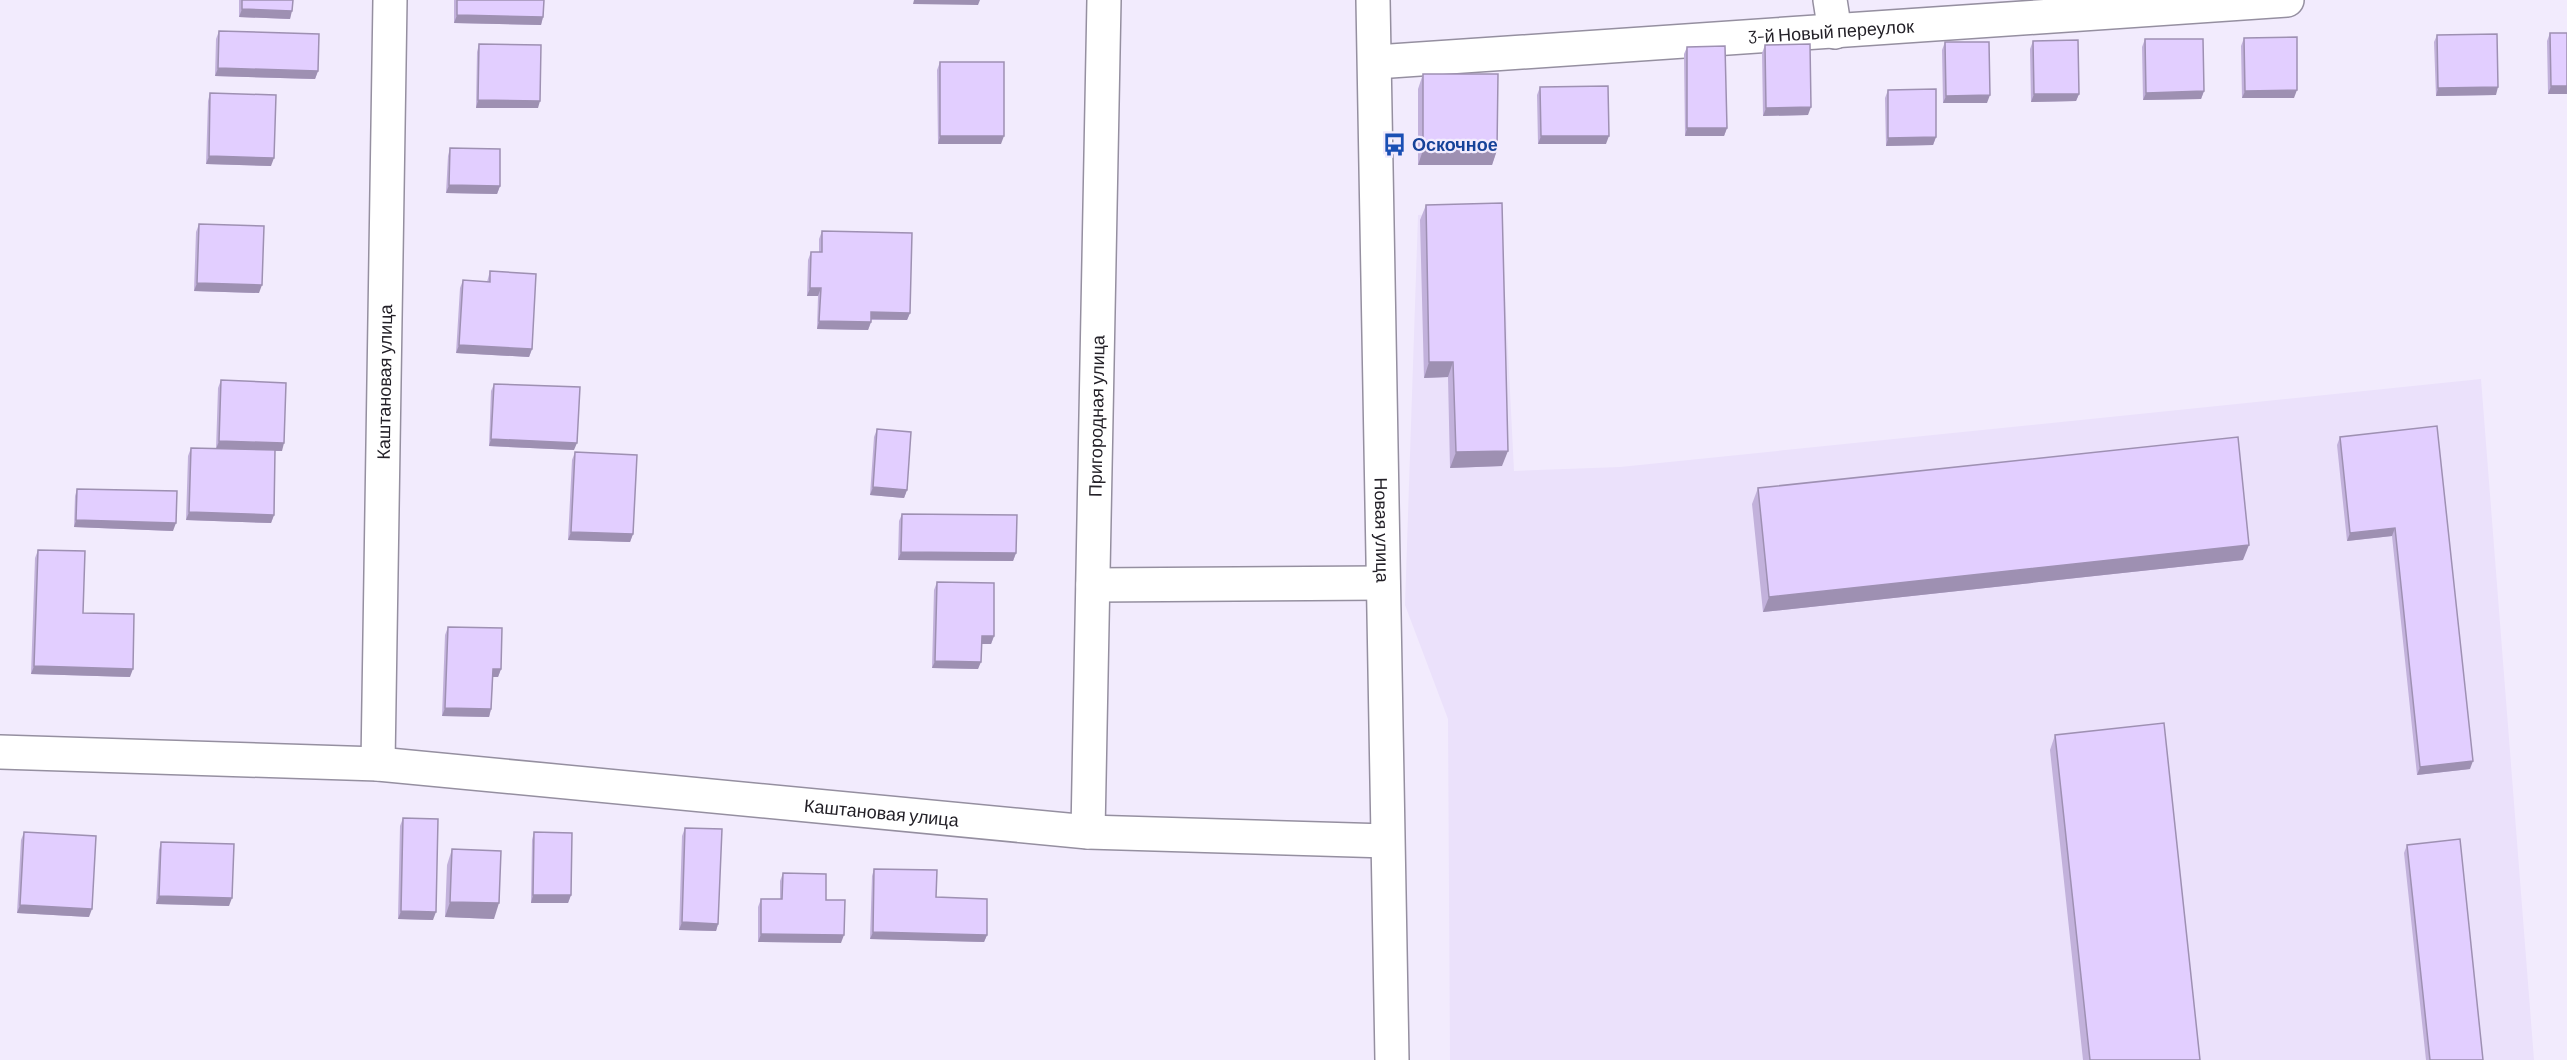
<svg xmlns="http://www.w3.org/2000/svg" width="2567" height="1060" viewBox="0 0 2567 1060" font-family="Barlow,sans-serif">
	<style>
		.built { fill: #ebe1fb }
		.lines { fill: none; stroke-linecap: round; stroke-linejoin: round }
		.minor-casing { stroke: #958fa0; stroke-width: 36 }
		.minor { stroke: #fff; stroke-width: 33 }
		.wall { fill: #c2b1db }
		.shaded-wall { fill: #9e90b2 }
		.building { fill: #e2ceff; stroke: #9e90b2; stroke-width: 1.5 }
		.labels { text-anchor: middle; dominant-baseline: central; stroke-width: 4.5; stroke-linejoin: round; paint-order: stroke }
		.street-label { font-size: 18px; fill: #232027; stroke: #f2ebfd }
		.transit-label { font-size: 18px; font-weight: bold; fill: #164399; stroke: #f2ebfd; text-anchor: start }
	</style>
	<rect width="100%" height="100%" fill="#f2ebfd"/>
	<!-- built -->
	<path class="built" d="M1501,211L1514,471L1620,467L2481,379L2534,1060H1450L1448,719L1405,605L1418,215Z"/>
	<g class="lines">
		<defs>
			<g id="minor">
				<path id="s1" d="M1373,0L1392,1060"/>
				<path d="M1830,0L1835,32"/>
				<path id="s2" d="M1376,62L2287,0"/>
				<path d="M1093,585L1383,583"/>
				<path id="s3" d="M0,752L378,764L1088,832L1387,841"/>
				<path id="s4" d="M378,764L390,0"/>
				<path id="s5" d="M1088,832L1104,0"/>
			</g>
		</defs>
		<!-- minor casing -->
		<use href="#minor" class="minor-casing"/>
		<!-- minor -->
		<use href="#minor" class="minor"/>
	</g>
	<!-- wall -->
	<path class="wall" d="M239,0H293L290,19L239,17Z
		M454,0H544L543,17L541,25L454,23Z
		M219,31L318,71L315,79L215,76L216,39Z
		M2550,33H2567V94H2548L2547,41Z
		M2437,35L2496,95L2436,96L2434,42Z
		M2244,38L2294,98H2242L2241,46Z
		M2145,39L2204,91L2201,99L2143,100L2142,47Z
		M2033,41L2079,94L2076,101L2031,102L2030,49Z
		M1945,42L1987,103H1943L1942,50Z
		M479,44L538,108H476L477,52Z
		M1765,45L1808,115L1763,116L1762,53Z
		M1687,47L1727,128L1724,136H1685L1684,54Z
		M940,62L1001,144H938L937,70Z
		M1423,74L1497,150L1492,165H1418V89Z
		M1540,87L1606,144H1538L1537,95Z
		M1888,90L1936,137L1933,145L1886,146L1885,98Z
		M210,93L271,166L206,164L208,101Z
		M450,148L500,186L497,194L446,193L448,156Z
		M1426,205L1502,466L1450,468L1448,377L1424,378L1420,220Z
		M199,224L259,293L194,291L196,232Z
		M822,231L910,313L907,320H871V322L868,330L817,329L818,296H807L808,260L811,252H819V239Z
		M490,271L532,349L529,357L456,353L460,288L463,280L487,282Z
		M221,380L282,451H275L274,515L271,523L186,520L188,456L191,448L216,449L218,388Z
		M494,384L574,450L489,446L491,391Z
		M2437,426L2470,769L2417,775L2392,536L2347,541L2337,445L2340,437Z
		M877,429L907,490L904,498L870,495L874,437Z
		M575,452L633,534L630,542L568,540L572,460Z
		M1758,488L2243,560L1763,612L1752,504Z
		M77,489L173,531L74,527L75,496Z
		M902,514L1016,553L1013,561L898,560L899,521Z
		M38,550L83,613L130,677L31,674L35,558Z
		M937,582L994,636L991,644H982L978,669L932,668L934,590Z
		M448,627L501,669L498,677H493L491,709L489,717L442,716L445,635Z
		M2055,735L2200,1060H2083L2050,750Z
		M403,818L433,920L398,919L400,826Z
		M685,828L718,924L716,931L679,930L682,836Z
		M24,832L89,917L17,913L21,840Z
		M534,832L571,895L568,903H531L532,840Z
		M161,842L229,906L156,904L159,850Z
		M2407,845L2483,1060H2426L2404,853Z
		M452,849L494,919L445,917L447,865Z
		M874,869L936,897L987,935L984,942L870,939L872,876Z
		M783,873L826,900L841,943L758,942V907L761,899H780V881Z"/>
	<!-- shaded-wall -->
	<path class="shaded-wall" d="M914,0H980L978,5L913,4Z
		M242,9L292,11L290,19L239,17Z
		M457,15L543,17L541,25L454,23Z
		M218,68L318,71L315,79L215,76Z
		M2551,86H2567V94H2548Z
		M2498,87L2496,95L2436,96L2438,88Z
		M2297,90L2294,98H2242L2245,91Z
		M2204,91L2201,99L2143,100L2146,93Z
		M2034,94H2079L2076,101L2031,102Z
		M1990,95L1987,103H1943L1946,96Z
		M478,100L540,101L538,108H476Z
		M1811,107L1808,115L1763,116L1766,108Z
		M1687,128H1727L1724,136H1685Z
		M940,136H1004L1001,144H938Z
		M1541,136H1609L1606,144H1538Z
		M1936,137L1933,145L1886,146L1888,138Z
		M1423,150H1497L1492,165H1418Z
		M209,156L274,158L271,166L206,164Z
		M449,185L500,186L497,194L446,193Z
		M197,283L262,285L259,293L194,291Z
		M810,288H821L818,296H807Z
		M871,312L910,313L907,320L868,319Z
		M819,321L871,322L868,330L817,329Z
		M459,345L532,349L529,357L456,353Z
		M1429,362H1453L1448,377L1424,378Z
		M491,439L577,443L574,450L489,446Z
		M219,441L284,443L282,451L216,449Z
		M1508,451L1502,466L1450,468L1456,452Z
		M873,487L907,490L904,498L870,495Z
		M189,512L274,515L271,523L186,520Z
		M76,520L176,523L173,531L74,527Z
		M2395,528L2392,536L2347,541L2350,533Z
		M571,532L633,534L630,542L568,540Z
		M2249,545L2243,560L1763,612L1769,597Z
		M901,552L1016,553L1013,561L898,560Z
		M982,636H994L991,644H979Z
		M935,661L981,662L978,669L932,668Z
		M34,666L133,669L130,677L31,674Z
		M493,669H501L498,677H490Z
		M445,708L491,709L489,717L442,716Z
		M2473,761L2470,769L2417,775L2420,767Z
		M533,895H571L568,903H531Z
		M159,896L232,898L229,906L156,904Z
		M450,902L499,903L494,919L445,917Z
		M20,905L92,909L89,917L17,913Z
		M401,911L436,912L433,920L398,919Z
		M682,922L718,924L716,931L679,930Z
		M873,932L987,935L984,942L870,939Z
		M761,934L844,935L841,943L758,942Z"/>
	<!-- building -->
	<path class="building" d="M242,0H293L292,11L242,9Z
		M457,0H544L543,17L457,15Z
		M219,31L319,34L318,71L218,68Z
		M2550,33H2567V86H2551Z
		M2497,34L2498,87L2438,88L2437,35Z
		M2297,37V90L2245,91L2244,38Z
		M2145,39H2203L2204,91L2146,93Z
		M2078,40L2079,94H2034L2033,41Z
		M1945,42H1989L1990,95L1946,96Z
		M479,44L541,45L540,101L478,100Z
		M1810,44L1811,107L1766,108L1765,45Z
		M1725,46L1727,128H1687V47Z
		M940,62H1004V136H940Z
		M1423,74H1498L1497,150H1423Z
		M1608,86L1609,136H1541L1540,87Z
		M1936,89V137L1888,138V90Z
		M210,93L276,95L274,158L209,156Z
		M450,148L500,149V186L449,185Z
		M1502,203L1508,451L1456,452L1453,362H1429L1426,205Z
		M199,224L264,226L262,285L197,283Z
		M822,231L912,233L910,313L871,312V322L819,321L821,288H810L811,252H822Z
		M490,271L536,274L532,349L459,345L463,280L490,282Z
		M221,380L286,383L284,443L219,441Z
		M494,384L580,387L577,443L491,439Z
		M2437,426L2473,761L2420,767L2395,528L2350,533L2340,437Z
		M877,429L911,432L907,490L873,487Z
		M2238,437L2249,545L1769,597L1758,488Z
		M191,448L275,450L274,515L189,512Z
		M575,452L637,455L633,534L571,532Z
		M77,489L177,491L176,523L76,520Z
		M902,514L1017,515L1016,553L901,552Z
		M38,550L85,551L83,613L134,614L133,669L34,666Z
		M937,582L994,583V636H982L981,662L935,661Z
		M448,627L502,628L501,669H493L491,709L445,708Z
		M2164,723L2200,1060H2090L2055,735Z
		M403,818L438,819L436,912L401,911Z
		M685,828L722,829L718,924L682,922Z
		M24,832L96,836L92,909L20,905Z
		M534,832L572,833L571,895H533Z
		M2460,839L2483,1060H2430L2407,845Z
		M161,842L234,844L232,898L159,896Z
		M452,849L501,851L499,903L450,902Z
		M874,869L937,870L936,897L987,899V935L873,932Z
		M783,873L826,874V900H845L844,935L761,934V899H782Z"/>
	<!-- icons -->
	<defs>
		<symbol id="bus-bare" viewBox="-9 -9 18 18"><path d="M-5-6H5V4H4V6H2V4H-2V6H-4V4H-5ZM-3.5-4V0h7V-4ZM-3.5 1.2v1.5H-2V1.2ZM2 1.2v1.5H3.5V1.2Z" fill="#1a4fb4" stroke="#f2ebfd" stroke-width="2.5" paint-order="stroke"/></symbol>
	</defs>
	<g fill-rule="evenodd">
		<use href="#bus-bare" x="1378" y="128" width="33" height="33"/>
	</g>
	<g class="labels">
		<!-- street labels -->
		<g class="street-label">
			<text stroke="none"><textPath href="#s2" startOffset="456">3-й Новый переулок</textPath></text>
			<text stroke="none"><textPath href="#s4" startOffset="382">Каштановая улица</textPath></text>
			<text stroke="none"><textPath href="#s5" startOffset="416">Пригородная улица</textPath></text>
			<text stroke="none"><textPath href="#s1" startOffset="530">Новая улица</textPath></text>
			<text stroke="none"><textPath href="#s3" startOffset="884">Каштановая улица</textPath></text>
		</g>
		<!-- transit labels -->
		<g class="transit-label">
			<text x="1412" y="144">Оскочное</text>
		</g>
	</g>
</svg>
